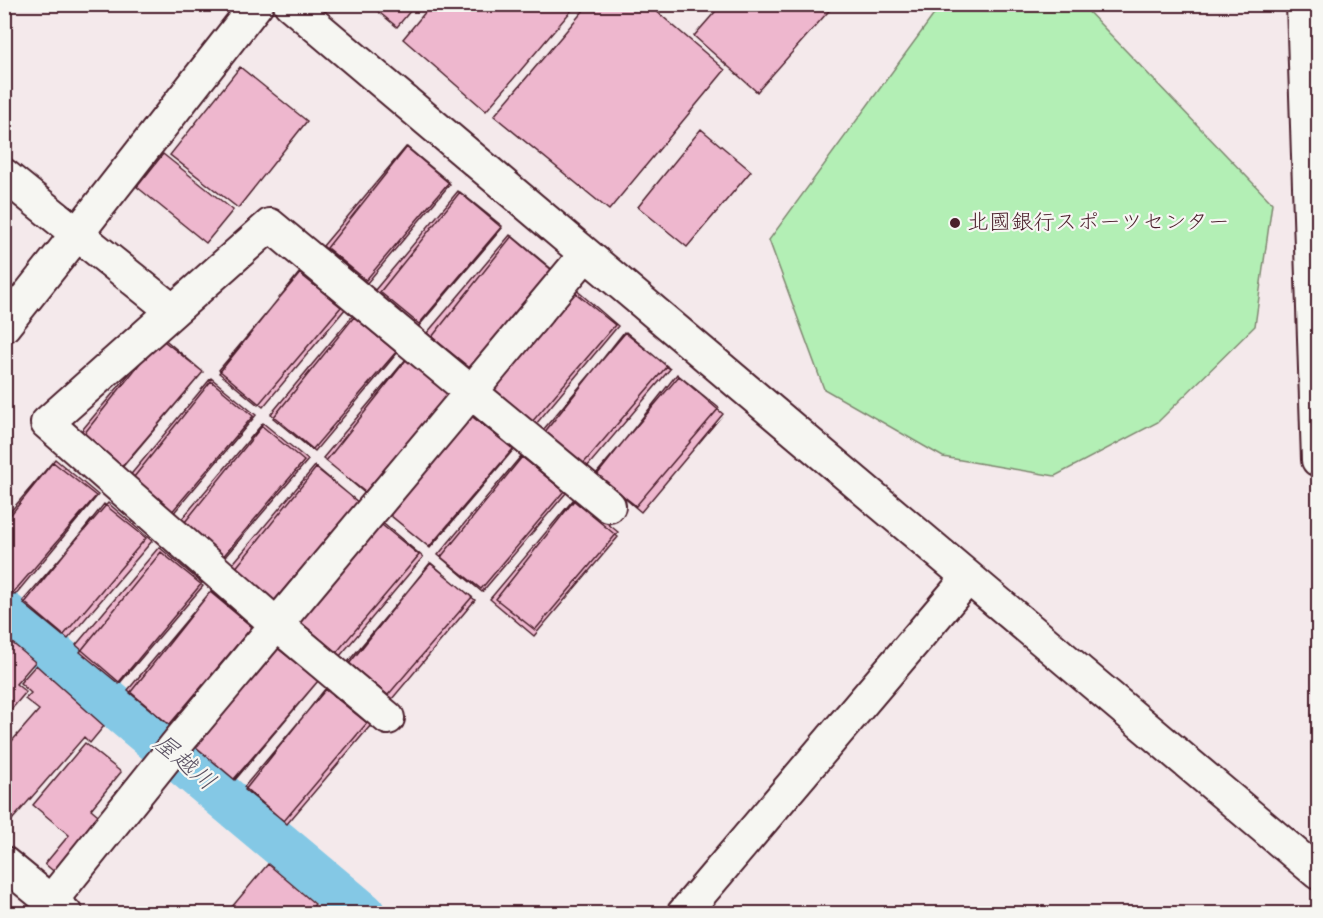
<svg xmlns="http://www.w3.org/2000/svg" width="1323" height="918" viewBox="0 0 1323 918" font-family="Mynerve,'Klee One',sans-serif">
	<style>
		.green { fill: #b3efb5; stroke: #7e8770; stroke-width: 1.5 }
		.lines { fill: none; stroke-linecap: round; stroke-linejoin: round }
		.river { stroke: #84c8e5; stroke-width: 45 }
		.building { fill: #eeb7ce; stroke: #4a1f2b; stroke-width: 1.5 }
		.minor-casing { stroke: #4a1f2b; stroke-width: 36 }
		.minor { stroke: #f6f6f2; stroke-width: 32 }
		.poi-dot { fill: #4a1f2b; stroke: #f6f6f2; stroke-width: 2 }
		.labels { text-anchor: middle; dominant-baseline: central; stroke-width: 4.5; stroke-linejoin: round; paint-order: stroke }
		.poi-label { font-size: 22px; fill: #4a1f2b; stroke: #f6f6f2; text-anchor: start }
		.water-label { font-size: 24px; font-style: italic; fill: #5b5263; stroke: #f6f6f2 }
	</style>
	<rect width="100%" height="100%" fill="#f4e9eb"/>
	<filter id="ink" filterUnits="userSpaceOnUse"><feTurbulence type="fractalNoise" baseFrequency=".0167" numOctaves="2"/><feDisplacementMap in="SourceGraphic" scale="12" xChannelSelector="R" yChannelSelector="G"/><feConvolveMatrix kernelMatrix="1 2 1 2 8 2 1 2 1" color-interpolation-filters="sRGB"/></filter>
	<g filter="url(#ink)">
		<!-- green -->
		<path class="green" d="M941,5H1082L1272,203L1255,326L1158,422L1055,476L943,457L824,389L769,240Z"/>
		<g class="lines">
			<!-- river -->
			<path class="river" d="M4,613L363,914"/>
		</g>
		<!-- building -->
		<path class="building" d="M369,4H416L397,27Z
			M432,4H577L486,111L403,39Z
			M589,4H648L725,70L609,210L494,116Z
			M722,4H835L757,92L694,36Z
			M240,67L307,121L238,208L170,155Z
			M701,129L751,171L687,247L638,207Z
			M406,147L450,184L367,283L323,246Z
			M407,147L449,182L366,280L327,248Z
			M163,154L233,210L206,243L137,187Z
			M458,191L502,228L418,327L375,290Z
			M460,192L502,226L419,324L380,292Z
			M510,235L554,272L471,370L427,333Z
			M512,236L554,271L471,369L432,337Z
			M302,271L346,308L263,407L219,370Z
			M299,273L341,307L258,405L219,373Z
			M574,288L618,326L536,424L491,387Z
			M573,291L615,325L531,423L492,391Z
			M354,314L398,352L315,451L271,414Z
			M354,317L396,352L312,450L273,418Z
			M624,332L667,366L583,464L544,433Z
			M626,332L670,369L587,467L543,430Z
			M161,336L203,372L120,470L78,435Z
			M160,338L203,372L119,470L80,439Z
			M406,359L450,396L367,495L323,458Z
			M406,360L449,394L365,492L326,461Z
			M677,374L719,408L636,506L597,475Z
			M679,376L723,414L641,512L596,474Z
			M211,378L256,415L172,515L128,478Z
			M211,381L253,416L170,514L130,482Z
			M470,412L514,449L430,548L386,512Z
			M470,415L513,449L429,547L390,515Z
			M263,423L308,460L224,558L180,521Z
			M262,426L304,461L221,559L181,527Z
			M521,456L566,493L482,592L438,555Z
			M522,457L564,491L481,589L441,557Z
			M55,459L98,495L15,595L4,586V519Z
			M53,462L96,496L12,594L4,588V523Z
			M315,466L360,504L275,604L231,566Z
			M316,468L358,502L274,601L235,569Z
			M576,498L618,532L535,630L496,599Z
			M573,500L618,537L534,636L490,599Z
			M108,503L152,541L68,639L23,601Z
			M104,504L146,538L63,636L24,604Z
			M379,520L423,557L340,656L296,618Z
			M377,521L419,555L336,653L297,622Z
			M159,547L202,583L119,682L76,645Z
			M161,552L203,586L119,684L80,652Z
			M430,563L472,597L388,695L349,664Z
			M431,563L475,600L392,699L348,662Z
			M211,591L255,628L172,727L128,690Z
			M210,592L252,627L169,725L130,693Z
			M4,636L35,662L16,684L26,692L4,718Z
			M274,644L318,681L235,780L191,743Z
			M276,647L318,681L234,779L196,747Z
			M36,665L104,726L90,743L84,737L5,828L4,750L39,710L25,699L31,693L20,683Z
			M327,688L371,725L287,824L244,787Z
			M325,689L367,723L284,821L245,790Z
			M85,743L121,772L91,809L104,820L58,875L45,864L69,835L33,805Z
			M268,864L315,904L307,914H226Z"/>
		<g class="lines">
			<defs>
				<path id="minor" d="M290,4L1318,873
					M1303,4L1318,460
					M4,175L77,234L257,4
					M585,255L471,392L609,506
					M173,311L47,423L276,624L388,718
					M4,326L77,234L173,311L270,225L471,392L180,740L51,901
					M4,863L66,914
					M683,914L968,578"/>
			</defs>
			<!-- minor casing -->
			<use href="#minor" class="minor-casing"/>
			<!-- minor -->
			<use href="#minor" class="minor"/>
		</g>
	</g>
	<!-- markers -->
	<circle class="poi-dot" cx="955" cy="223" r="6"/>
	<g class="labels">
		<!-- poi labels -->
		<g class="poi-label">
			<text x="967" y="223">北國銀行スポーツセンター</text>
		</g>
		<!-- water labels -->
		<g class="water-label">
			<text transform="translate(184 763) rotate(40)">屋越川</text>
		</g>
	</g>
	<!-- margin -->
	<rect width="1323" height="918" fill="none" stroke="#f6f6f2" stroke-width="24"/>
	<rect x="12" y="12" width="1299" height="894" fill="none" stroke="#4a1f2b" stroke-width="2" filter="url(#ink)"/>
</svg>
